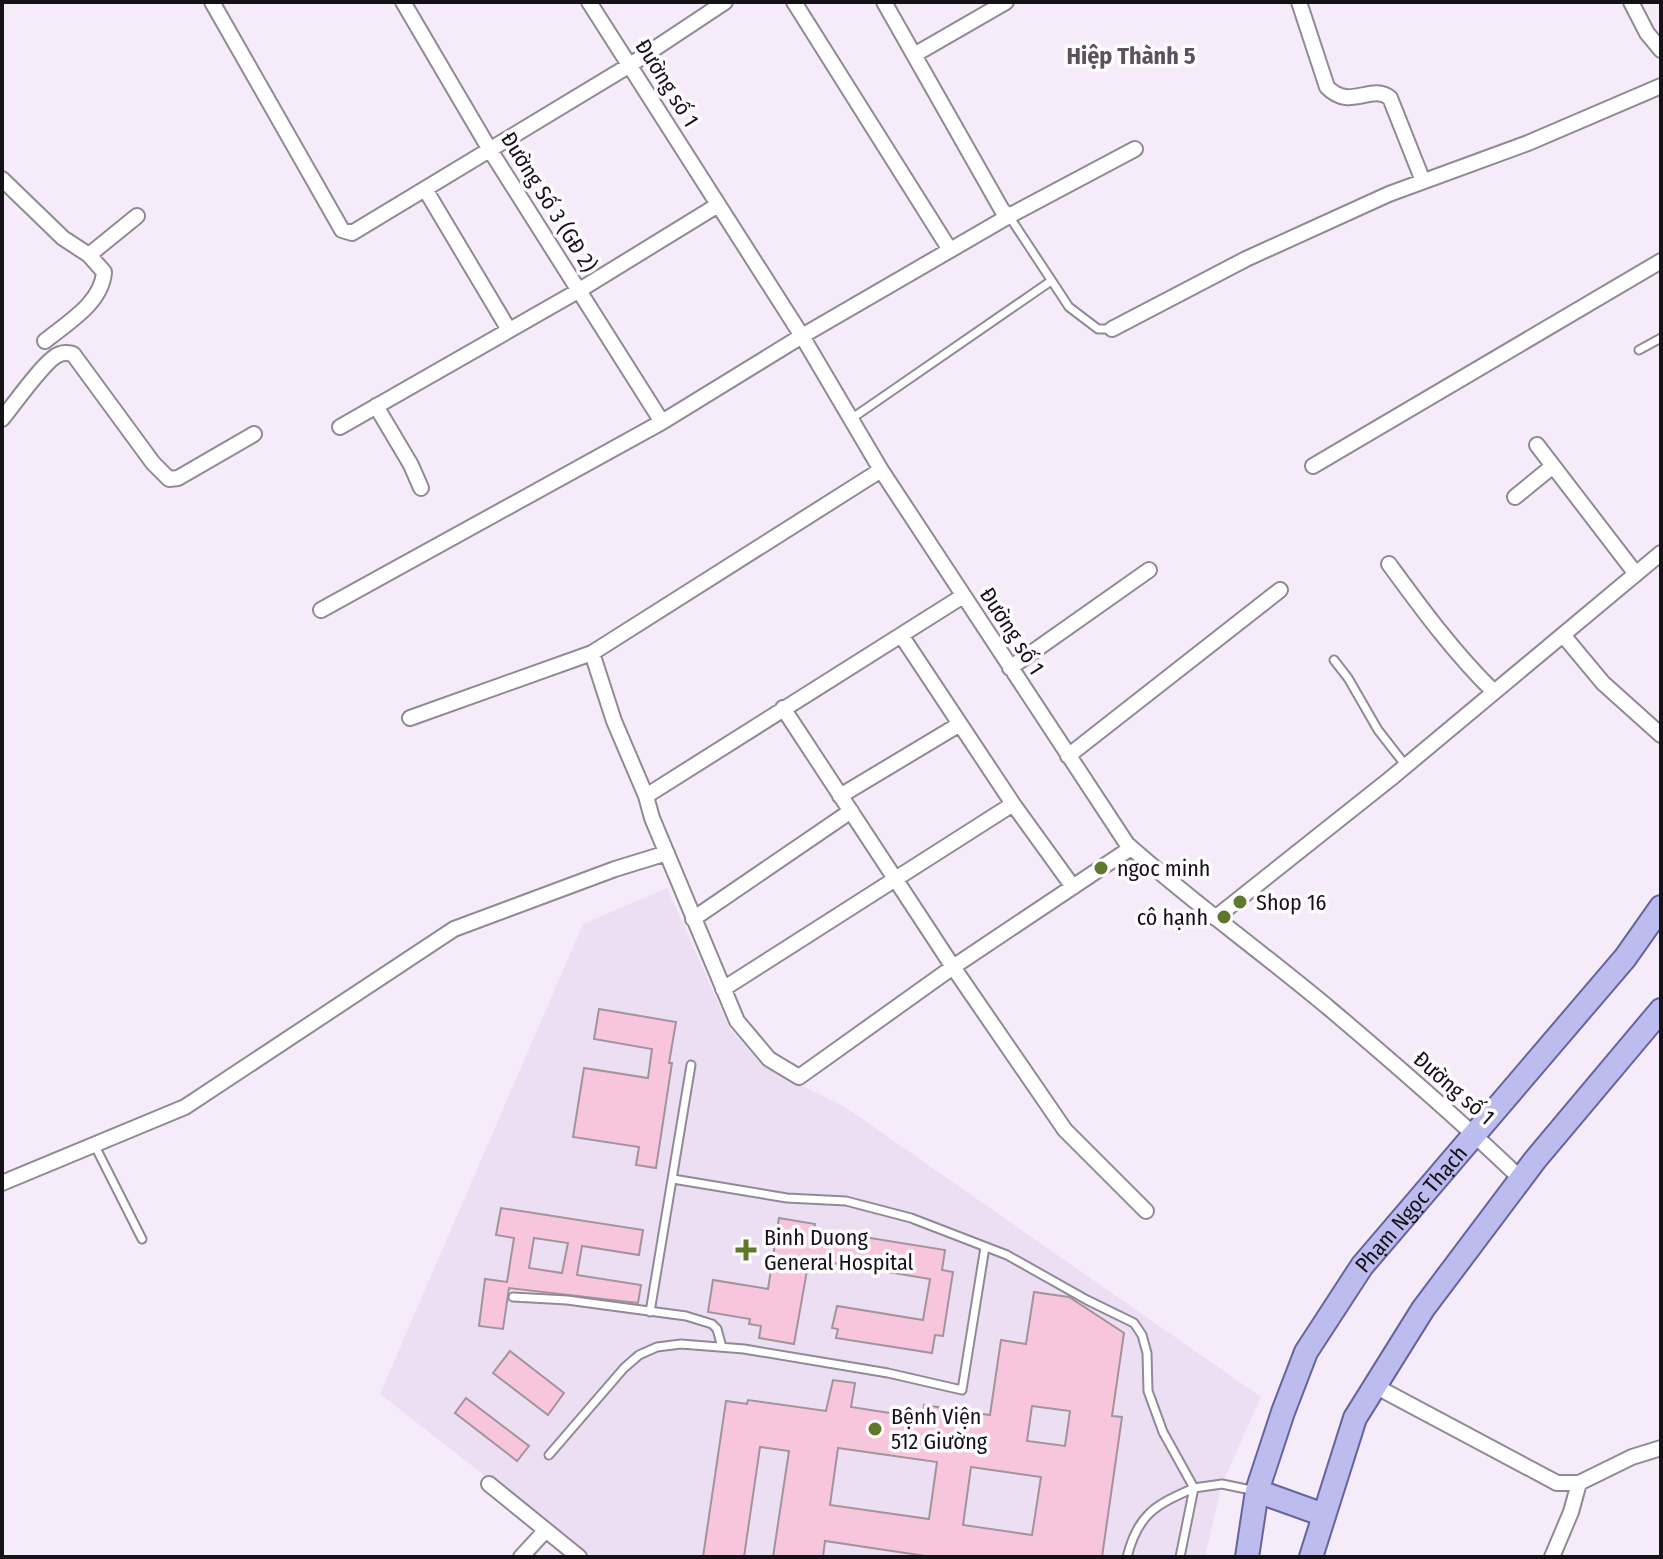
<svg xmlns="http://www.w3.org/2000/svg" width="1663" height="1559" viewBox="0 0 1663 1559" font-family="'Fira Sans Condensed',sans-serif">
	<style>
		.built { fill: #eddff3 }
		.building { fill: #f8c6dc; stroke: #a3939a; stroke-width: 2; fill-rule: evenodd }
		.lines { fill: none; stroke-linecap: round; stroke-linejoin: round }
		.service-casing { stroke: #928996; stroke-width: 11 }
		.minor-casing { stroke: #928996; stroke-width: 18 }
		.primary-casing { stroke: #66649c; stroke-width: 26 }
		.service { stroke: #fff; stroke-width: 7 }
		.minor { stroke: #fff; stroke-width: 14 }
		.primary { stroke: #bdbcee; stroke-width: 22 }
		.poi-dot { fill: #5f782b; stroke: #fefcfe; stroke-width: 3 }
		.labels { text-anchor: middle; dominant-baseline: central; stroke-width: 7; stroke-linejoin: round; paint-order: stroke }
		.street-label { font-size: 22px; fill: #151217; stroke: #fefcfe }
		.poi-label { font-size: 22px; fill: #151217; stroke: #fefcfe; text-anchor: start }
		.neighbourhood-label { font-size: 24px; font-weight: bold; fill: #5a525d; stroke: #fefcfe }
	</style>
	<rect width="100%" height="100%" fill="#f5ebf9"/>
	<!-- built -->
	<path class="built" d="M667,888L730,1029L763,1066L845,1107L1261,1397L1222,1484L1205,1557H589L380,1394L583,924Z"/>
	<!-- building -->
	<path class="building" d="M599,1009L676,1022L669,1063H672L656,1168L636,1165L639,1147L573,1137L584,1068L648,1078L652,1049L594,1039Z
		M501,1208L643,1230L639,1255L582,1246L577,1275L641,1285L638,1303L509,1288L503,1329L479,1326L485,1279L507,1282L514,1238L496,1235ZM534,1238L568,1243L562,1273L529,1268Z
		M779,1218L815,1224L814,1229L945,1250L942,1270L953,1272L943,1336L935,1335L932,1353L836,1338L838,1329L832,1328L837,1306L923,1320L930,1279L809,1259L794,1344L759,1338L761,1326L749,1324L750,1319L708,1312L713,1280L768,1289Z
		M1034,1292L1069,1297L1124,1333L1112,1416L1122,1417L1102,1557H932L825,1541L823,1557H773L789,1451L760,1447L744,1557H703L726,1401L747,1404L748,1400L826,1411L833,1380L855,1383L851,1407L922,1418L924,1405L990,1415L1001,1340L1026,1344ZM1032,1406L1070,1411L1065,1446L1027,1441ZM838,1448L937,1462L929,1519L830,1505ZM971,1467L1041,1477L1032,1535L963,1525Z
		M510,1351L564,1393L548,1415L493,1373Z
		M466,1398L529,1446L517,1461L455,1413Z"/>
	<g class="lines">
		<defs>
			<path id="service" d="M1009,216L1069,307L1098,329H1112
				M1639,350L1661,338
				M851,419L1051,281
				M1334,660L1348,678L1378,730L1406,766
				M95,1146L142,1239
				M673,1179L787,1198L846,1201L911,1218L1007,1255L1087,1300L1134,1323L1142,1335L1147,1353L1148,1391L1163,1432L1194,1488L1222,1484L1256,1491
				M513,1297L567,1300L686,1316L712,1324L717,1329L722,1347
				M650,1312L691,1065
				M549,1455L624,1368L639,1355L657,1347L681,1344L744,1349L888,1373L962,1390L985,1247
				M1127,1557C1138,1514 1155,1505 1194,1488
				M1180,1557L1194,1488"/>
			<path id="minor" d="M212,2L342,230L352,233L630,65L725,2
				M403,2L490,150L662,422
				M589,2L802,336L881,470L1127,844C1192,902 1263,953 1330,1009C1395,1064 1460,1120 1521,1179
				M794,2L950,250
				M884,2L1002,210L1009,216
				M1299,2L1327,87C1350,111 1371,83 1390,98L1423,181
				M1631,2L1647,33L1661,50
				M914,55L1006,2
				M2,179L63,238L89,255L104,272C102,303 67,323 45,341
				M425,189L509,330
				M89,255L137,216
				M1112,329L1246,259L1389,194L1528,143L1661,86
				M376,406L411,465L421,488
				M2,419C13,406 46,358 60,354C65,352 68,353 73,354L153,463L169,479L178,478L254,434
				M340,427L578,291L718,205
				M1537,445L1636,574
				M1313,466L1661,261
				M1515,497L1553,466
				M1389,564C1422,609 1454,653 1494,692
				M321,610L662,422L802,336L1009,216L1135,149
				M901,635L1013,804L1073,887
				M1563,635L1603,683L1661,735
				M592,653L614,721L646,796L652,818L737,1021L769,1059L799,1077L953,967L1131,848
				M1010,668L1149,570
				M783,708L953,967L1065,1130L1146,1211
				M410,718L592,653L881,470
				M1068,756L1280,590
				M646,796L963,596
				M840,796L960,724
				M1215,918L1390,779L1661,553
				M693,919L851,811
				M723,989L1013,804
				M2,1183L185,1107L454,929L615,869L667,853
				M1375,1386L1557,1483H1579L1632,1457L1661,1448
				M489,1484L579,1557
				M521,1557L546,1530
				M1552,1557L1571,1512L1579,1483"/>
			<g id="primary">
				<path d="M1257,1491L1324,1515"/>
				<path id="s1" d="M1247,1557L1257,1491L1283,1412L1306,1352L1362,1266L1625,958L1661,907"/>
				<path d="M1311,1557L1355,1418L1423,1309L1535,1160L1661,1010"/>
			</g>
		</defs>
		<!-- service casing -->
		<use href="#service" class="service-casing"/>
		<!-- minor casing -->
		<use href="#minor" class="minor-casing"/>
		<!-- primary casing -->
		<use href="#primary" class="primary-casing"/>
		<!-- service -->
		<use href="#service" class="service"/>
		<!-- minor -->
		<use href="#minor" class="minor"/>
		<!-- primary -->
		<use href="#primary" class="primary"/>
	</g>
	<!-- markers -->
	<g class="poi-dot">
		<circle cx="1101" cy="868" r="8"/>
		<circle cx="1240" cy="902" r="8"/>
		<circle cx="1224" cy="917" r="8"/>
		<path d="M742 1238h8v8h8v8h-8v8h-8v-8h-8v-8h8z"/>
		<circle cx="875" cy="1429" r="8"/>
	</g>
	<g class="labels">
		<!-- street labels -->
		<g class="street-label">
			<text transform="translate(667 83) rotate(58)">Đường số 1</text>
			<text transform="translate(549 202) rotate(58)">Đường Số 3 (GĐ 2)</text>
			<text transform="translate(1012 631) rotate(57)">Đường số 1</text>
			<text transform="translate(1454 1088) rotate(41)">Đường số 1</text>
			<text stroke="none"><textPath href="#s1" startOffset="392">Phạm Ngọc Thạch</textPath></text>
		</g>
		<!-- poi labels -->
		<g class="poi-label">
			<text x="1117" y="868">ngoc minh</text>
			<text x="1256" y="902">Shop 16</text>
			<text x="1208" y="917" text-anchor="end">cô hạnh</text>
			<text x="764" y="1237">Binh Duong<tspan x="764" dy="25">General Hospital</tspan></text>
			<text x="891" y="1416">Bệnh Viện<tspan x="891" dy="25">512 Giường</tspan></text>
		</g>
		<!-- neighbourhood labels -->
		<g class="neighbourhood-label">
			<text x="1131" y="56">Hiệp Thành 5</text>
		</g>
	</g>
	<!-- border -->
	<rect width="1663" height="1559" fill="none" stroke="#151217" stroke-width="8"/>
</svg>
